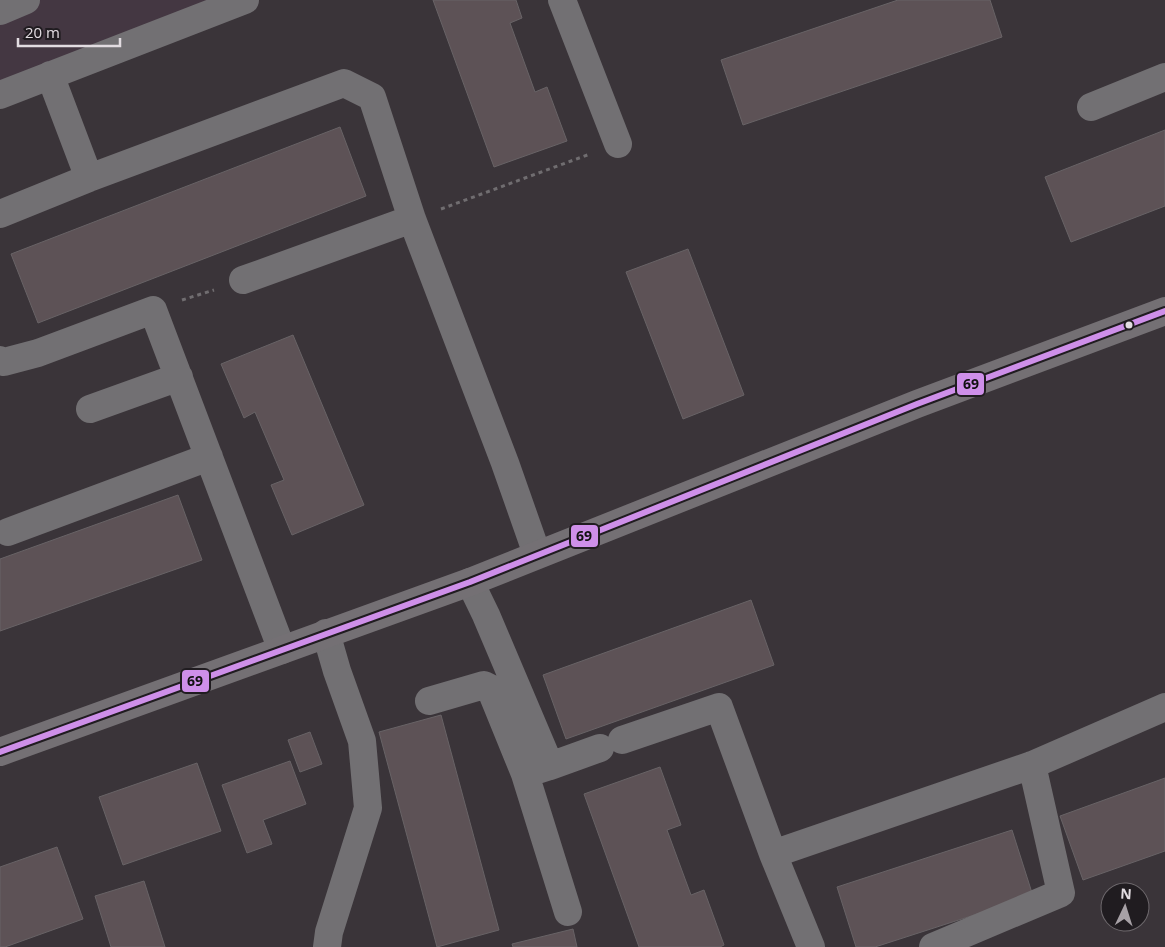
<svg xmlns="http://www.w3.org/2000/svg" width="1165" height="947" viewBox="0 0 1165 947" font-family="'Open Sans',sans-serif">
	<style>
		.built { fill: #443742 }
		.building { fill: #5d5256; stroke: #686366 }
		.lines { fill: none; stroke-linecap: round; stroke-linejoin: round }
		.path { stroke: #706d70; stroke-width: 3; stroke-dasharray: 4 4; stroke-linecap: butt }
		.minor { stroke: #727073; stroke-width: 28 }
		.major { stroke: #747074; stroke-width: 28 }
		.bus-1-casing { stroke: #201c20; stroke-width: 10 }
		.bus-1 { stroke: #ce8fe9; stroke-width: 6 }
		.bus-dot { fill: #e2dce1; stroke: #201c20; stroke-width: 2 }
		.line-badge { stroke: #201c20; stroke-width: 2 }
		.pale-badge-label { font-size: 14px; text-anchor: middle; font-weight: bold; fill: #111 }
	</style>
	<rect width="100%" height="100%" fill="#3a3439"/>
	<!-- built -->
	<path class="built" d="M0,0H209L0,84Z"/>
	<!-- building -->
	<path class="building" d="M433,0H516L522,18L510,23L535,92L547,87L567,141L494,167Z
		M898,0H990L1002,37L743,125L721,60Z
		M340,127L366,196L38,323L11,254Z
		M1165,130V206L1071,242L1045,177Z
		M688,249L744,395L683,419L626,272Z
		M293,335L364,505L292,535L271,485L284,480L255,412L244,418L221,364Z
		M178,495L202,560L0,631V559Z
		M751,600L774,665L566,739L543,675Z
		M441,715L499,930L437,947L379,732Z
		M310,732L322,764L300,772L288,740Z
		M290,761L306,804L263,820L272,844L247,853L222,785Z
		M197,763L221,831L123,865L99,797Z
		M660,767L681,825L667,830L691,895L704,890L724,945L720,947H639L584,794Z
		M1165,778V851L1083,880L1060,816Z
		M1012,830L1033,896L875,947H856L837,887Z
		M57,847L83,919L5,947H0V867Z
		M144,881L165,947H111L95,896Z
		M573,929L577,947H513L512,944Z"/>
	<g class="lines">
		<!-- path -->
		<path class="path" d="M441,209L590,154
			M182,300L214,290"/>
		<!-- minor -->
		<path class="minor" d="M562,0L618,144
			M0,11L26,0
			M50,75L89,178
			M0,95L245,0
			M1091,107L1165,77
			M0,214L89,178L344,83L372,97L412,219L505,463L537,554
			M243,280L412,219
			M0,360L4,362L38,353L153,310L282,650
			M90,409L179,377
			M8,532L209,457
			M470,582L486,615L550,766L600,748
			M326,633L337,671L362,741L368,808L329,932L327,947
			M429,701L484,685L490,688L525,774
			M622,740L719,707L773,854L1032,765L1165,707
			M550,766L525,774L568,912
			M773,854L811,947
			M933,947L1061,893L1032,765"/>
		<!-- major -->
		<path class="major" d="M0,752L470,582L917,404L1165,311"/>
		<defs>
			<path id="bus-1" d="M0,752L470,582L917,404L1165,311"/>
		</defs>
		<!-- bus-1 casing -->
		<use href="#bus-1" class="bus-1-casing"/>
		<!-- bus-1 -->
		<use href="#bus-1" class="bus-1"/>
	</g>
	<!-- markers -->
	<circle class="bus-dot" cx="1129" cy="325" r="4.5"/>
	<g class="line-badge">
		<rect x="956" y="372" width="29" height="24" rx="5" fill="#ce8fe9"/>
		<rect x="570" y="524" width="29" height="24" rx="5" fill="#ce8fe9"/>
		<rect x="181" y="669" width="29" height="24" rx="5" fill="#ce8fe9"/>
	</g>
	<g class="pale-badge-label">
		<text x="971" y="389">69</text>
		<text x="584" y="541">69</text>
		<text x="195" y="686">69</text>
	</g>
	<!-- north arrow -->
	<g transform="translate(1125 907) rotate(4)"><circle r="24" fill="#201c20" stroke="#6e696d"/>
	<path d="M0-4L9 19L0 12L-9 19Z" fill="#a7a1a6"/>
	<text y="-8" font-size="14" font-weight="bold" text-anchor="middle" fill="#e2dce1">N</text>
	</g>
	<!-- scale -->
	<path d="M18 38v8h102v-8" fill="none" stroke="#e2dce1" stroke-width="2.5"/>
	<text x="25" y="38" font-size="15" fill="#e2dce1" stroke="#201c20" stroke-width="4" paint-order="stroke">20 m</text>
</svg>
